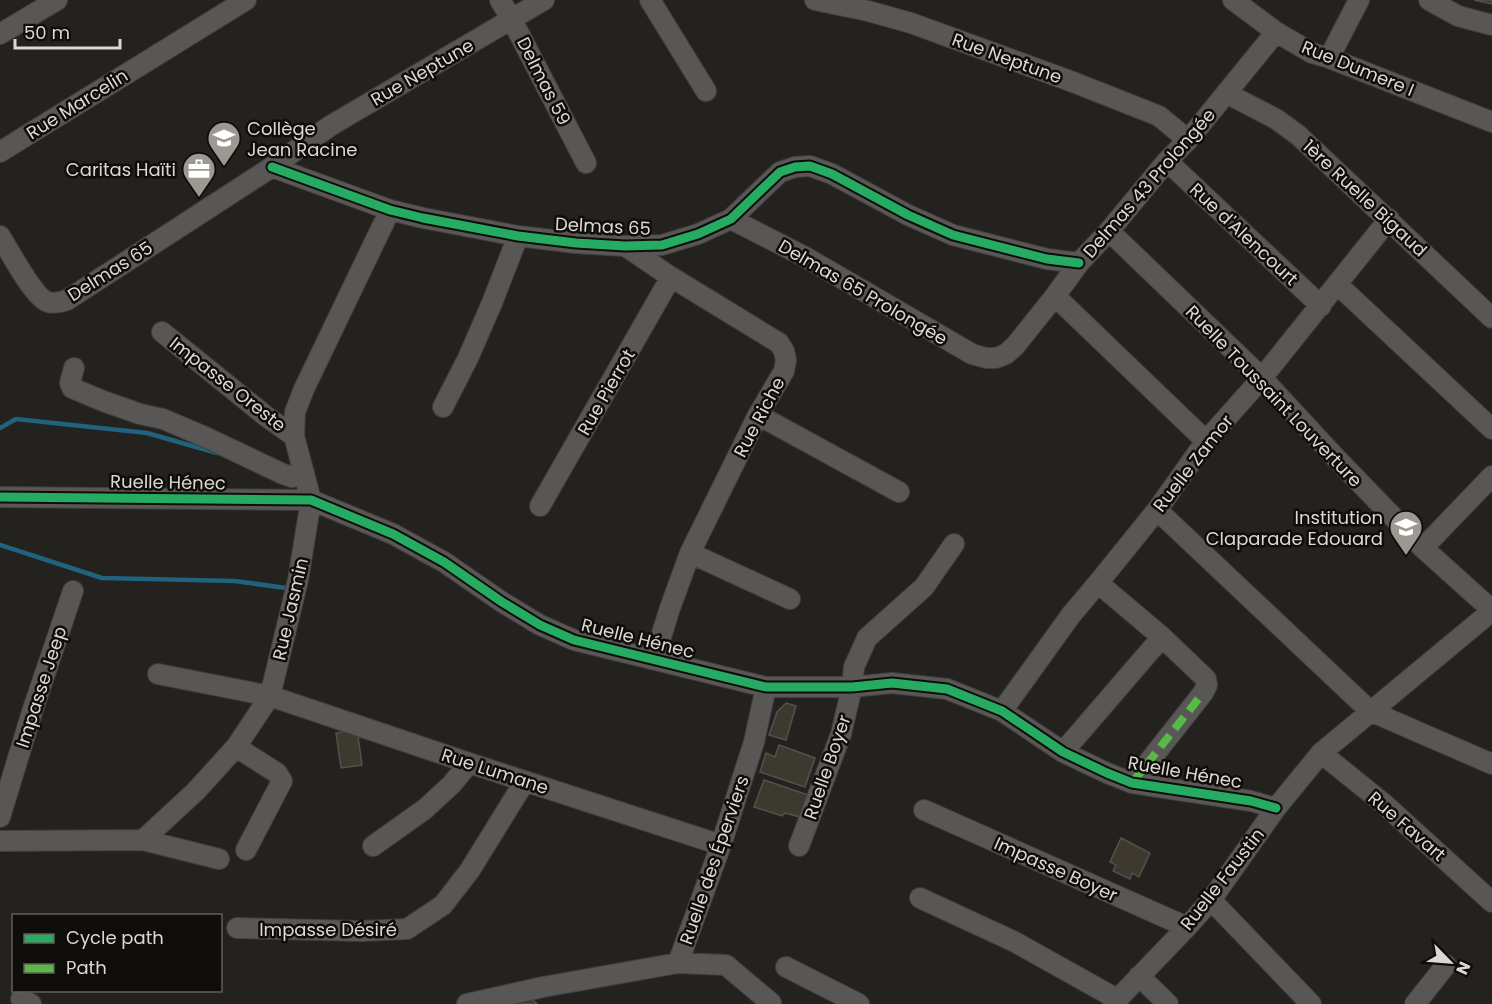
<svg xmlns="http://www.w3.org/2000/svg" width="1492" height="1004" viewBox="0 0 1492 1004" font-family="Poppins,sans-serif">
	<style>
		.lines { fill: none; stroke-linecap: round; stroke-linejoin: round }
		.stream { stroke: #21627e; stroke-width: 4.5 }
		.building { fill: #3e392e; stroke: #52514d; stroke-width: 1.5 }
		.minor-casing { stroke: #413f3c; stroke-width: 22 }
		.minor { stroke: #595756; stroke-width: 20 }
		.quiet { stroke: #58b947; stroke-width: 8; stroke-dasharray: 15 8; stroke-linecap: butt }
		.cycleway-casing { stroke: #0f0d09; stroke-width: 13 }
		.cycleway { stroke: #26ab63; stroke-width: 9 }
		.labels { text-anchor: middle; dominant-baseline: central; stroke-width: 5; stroke-linejoin: round; paint-order: stroke }
		.street-label { font-size: 18px; fill: #dcd9d2; stroke: #0f0d09 }
		.poi-label { font-size: 18px; fill: #dcd9d2; stroke: #0f0d09; text-anchor: end }
	</style>
	<rect width="100%" height="100%" fill="#24221e"/>
	<g class="lines">
		<!-- stream -->
		<path class="stream" d="M0,428L16,419L147,433L217,453
			M0,545L102,578L235,581L286,588"/>
	</g>
	<!-- building -->
	<path class="building" d="M1474,0H1492V4Z
		M786,703L796,706L786,740L769,735L777,712Z
		M357,729L362,765L341,768L336,733Z
		M779,745L815,758L805,787L760,772L766,753L775,757Z
		M764,780L808,795L800,817L785,813L782,816L754,807Z
		M1121,838L1150,853L1139,877L1132,873L1130,879L1113,871L1116,865L1110,862Z
		M528,995L537,1004H519Z"/>
	<g class="lines">
		<defs>
			<path id="minor" d="M500,0L512,20L586,163
				M650,0L706,91
				M815,0L868,11L911,23L1073,82L1159,116L1188,140
				M1233,0L1276,32L1312,53L1329,58L1492,122
				M1429,0L1458,16L1492,25
				M0,34L57,0
				M1329,58L1359,0
				M1226,93L1276,119L1298,135L1492,318
				M0,152L246,0
				M1167,161L1321,306
				M272,167L390,210L423,218L518,236L576,243L625,246L662,245L698,234L731,219L780,172L795,167L810,166L832,174L908,215L953,235L1047,259L1079,263
				M731,219L807,258L972,354L986,358H996L1006,354L1015,346L1055,296L1079,263L1109,231L1167,161L1188,140L1276,32
				M1109,231L1262,378L1335,457L1423,548L1492,610
				M0,236C9,250 34,298 48,302C54,304 61,302 67,300L272,167L330,126L544,0
				M625,246L671,277L779,343L784,351L786,360L784,371L758,415L690,553L670,608L654,659
				M1338,285L1492,429
				M1055,296L1206,441
				M162,332L267,417L294,436
				M74,368L70,383L72,388L103,401L140,414L163,419L203,436L283,474L292,477L304,473
				M443,407L468,358L492,303L518,236
				M758,415L899,492
				M0,497L311,500L393,534L444,562L502,602L540,625L574,640L766,687H852L892,683L947,689L1002,711L1063,752L1107,773L1132,783L1251,801L1276,808
				M540,506L671,277
				M1157,510L1370,711L1492,764
				M1423,548L1492,476
				M690,553L790,599
				M158,674L270,696L469,763L721,845
				M1002,711L1071,615L1098,583L1157,510L1206,441L1262,378L1389,219
				M236,747L277,773L282,781L246,850
				M1063,752L1162,637L1098,583
				M1321,753L1383,803L1492,902
				M1132,783L1203,693L1207,685L1206,679L1162,637
				M924,810L1187,927
				M0,817L33,709L73,591
				M143,840L219,859
				M0,841L143,840L196,791L236,747L270,696L298,580L311,500L294,436L295,412L304,389L390,210
				M373,846L425,809L452,784L469,763
				M799,846L841,734L852,687L854,667L867,638L924,587L954,544
				M920,898L1015,942L1117,999
				M1211,900L1311,1004
				M237,928L362,931L407,929L443,905L470,870L525,781
				M678,963L721,845L754,742L766,687
				M786,967L859,1004
				M1139,976L1168,1004
				M21,999L31,1004
				M467,1004L543,987L678,963L726,965L771,1003
				M1113,1004L1187,927L1211,900L1276,808L1321,753L1492,611
				M1415,1004L1446,965"/>
		</defs>
		<!-- minor casing -->
		<use href="#minor" class="minor-casing"/>
		<!-- minor -->
		<use href="#minor" class="minor"/>
		<!-- quiet -->
		<path class="quiet" d="M1132,783L1203,693"/>
		<defs>
			<path id="cycleway" d="M272,167L390,210L423,218L518,236L576,243L625,246L662,245L698,234L731,219L780,172L795,167L810,166L832,174L908,215L953,235L1047,259L1079,263
				M0,497L311,500L393,534L444,562L502,602L540,625L574,640L766,687H852L892,683L947,689L1002,711L1063,752L1107,773L1132,783L1251,801L1276,808"/>
		</defs>
		<!-- cycleway casing -->
		<use href="#cycleway" class="cycleway-casing"/>
		<!-- cycleway -->
		<use href="#cycleway" class="cycleway"/>
	</g>
	<!-- icons -->
	<defs>
		<symbol id="school-pin" viewBox="-11 -11 22 30"><path d="M0 17L-7.5 6A9.5 9.5 0 1 1 7.5 6Z" fill="#9c9993" stroke="#0f0d09"/><path d="M0-5L7-2L0 1L-7-2ZM-4 1L0 2.5L4 1V4Q0 6-4 4Z" fill="#fff"/></symbol>
		<symbol id="office-pin" viewBox="-11 -11 22 30"><path d="M0 17L-7.5 6A9.5 9.5 0 1 1 7.5 6Z" fill="#9c9993" stroke="#0f0d09"/><path d="M-6-3h4V-5.5h4V-3h4V5H-6ZM-1-4.5V-3h2v-1.5ZM-6 0V1H6V0Z" fill="#fff"/></symbol>
	</defs>
	<g fill-rule="evenodd">
		<use href="#school-pin" x="205" y="119" width="38" height="52"/>
		<use href="#office-pin" x="180" y="150" width="38" height="52"/>
		<use href="#school-pin" x="1387" y="508" width="38" height="52"/>
	</g>
	<g class="labels">
		<!-- street labels -->
		<g class="street-label">
			<text transform="translate(1007 58) rotate(20)">Rue Neptune</text>
			<text transform="translate(1358 68) rotate(22)">Rue Dumere I</text>
			<text transform="translate(422 72) rotate(-30)">Rue Neptune</text>
			<text transform="translate(544 81) rotate(63)">Delmas 59</text>
			<text transform="translate(77 104) rotate(-32)">Rue Marcelin</text>
			<text transform="translate(1149 183) rotate(-49)">Delmas 43 Prolongée</text>
			<text transform="translate(1365 198) rotate(43)">1ère Ruelle Bigaud</text>
			<text transform="translate(603 226) rotate(3)">Delmas 65</text>
			<text transform="translate(1244 234) rotate(43)">Rue d'Alencourt</text>
			<text transform="translate(110 271) rotate(-32)">Delmas 65</text>
			<text transform="translate(863 292) rotate(30)">Delmas 65 Prolongée</text>
			<text transform="translate(228 384) rotate(38)">Impasse Oreste</text>
			<text transform="translate(606 392) rotate(-60)">Rue Pierrot</text>
			<text transform="translate(1274 396) rotate(46)">Ruelle Toussaint Louverture</text>
			<text transform="translate(759 417) rotate(-62)">Rue Riche</text>
			<text transform="translate(1193 463) rotate(-52)">Ruelle Zamor</text>
			<text transform="translate(168 482) rotate(1)">Ruelle Hénec</text>
			<text transform="translate(290 609) rotate(-77)">Rue Jasmin</text>
			<text transform="translate(638 638) rotate(14)">Ruelle Hénec</text>
			<text transform="translate(41 687) rotate(-72)">Impasse Jeep</text>
			<text transform="translate(827 767) rotate(-71)">Ruelle Boyer</text>
			<text transform="translate(495 771) rotate(18)">Rue Lumane</text>
			<text transform="translate(1185 772) rotate(10)">Ruelle Hénec</text>
			<text transform="translate(1407 826) rotate(41)">Rue Favart</text>
			<text transform="translate(714 860) rotate(-71)">Ruelle des Éperviers</text>
			<text transform="translate(1056 869) rotate(24)">Impasse Boyer</text>
			<text transform="translate(1222 879) rotate(-52)">Ruelle Faustin</text>
			<text x="328" y="929">Impasse Désiré</text>
		</g>
		<!-- poi labels -->
		<g class="poi-label">
			<text x="247" y="128" text-anchor="start">Collège<tspan x="247" dy="21">Jean Racine</tspan></text>
			<text x="176" y="169">Caritas Haïti</text>
			<text x="1383" y="517">Institution<tspan x="1383" dy="21">Claparade Edouard</tspan></text>
		</g>
	</g>
	<!-- legend -->
	<rect x="12" y="914" width="210" height="78" fill="#0f0d09" stroke="#615f59" stroke-width="1.5"/>
	<rect x="24" y="934" width="30" height="9" fill="#26ab63" stroke="#615f59" stroke-width="1.5"/>
	<text x="66" y="944" font-size="18" fill="#dcd9d2">Cycle path</text>
	<rect x="24" y="964" width="30" height="9" fill="#58b947" stroke="#615f59" stroke-width="1.5"/>
	<text x="66" y="974" font-size="18" fill="#dcd9d2">Path</text>
	<!-- north arrow -->
	<g transform="translate(1450 962) rotate(115)" stroke="#0f0d09" stroke-width="4.5" paint-order="stroke">
	<path d="M0-4.5L10 22L0 15L-10 22Z" fill="#dcd9d2"/>
	<text y="-9" font-size="16" font-weight="bold" text-anchor="middle" fill="#dcd9d2">N</text>
	</g>
	<!-- scale -->
	<path d="M15 39v9h105v-9" fill="none" stroke="#dcd9d2" stroke-width="3"/>
	<text x="24" y="39" font-size="18" fill="#dcd9d2" stroke="#0f0d09" stroke-width="4.5" paint-order="stroke">50 m</text>
</svg>
